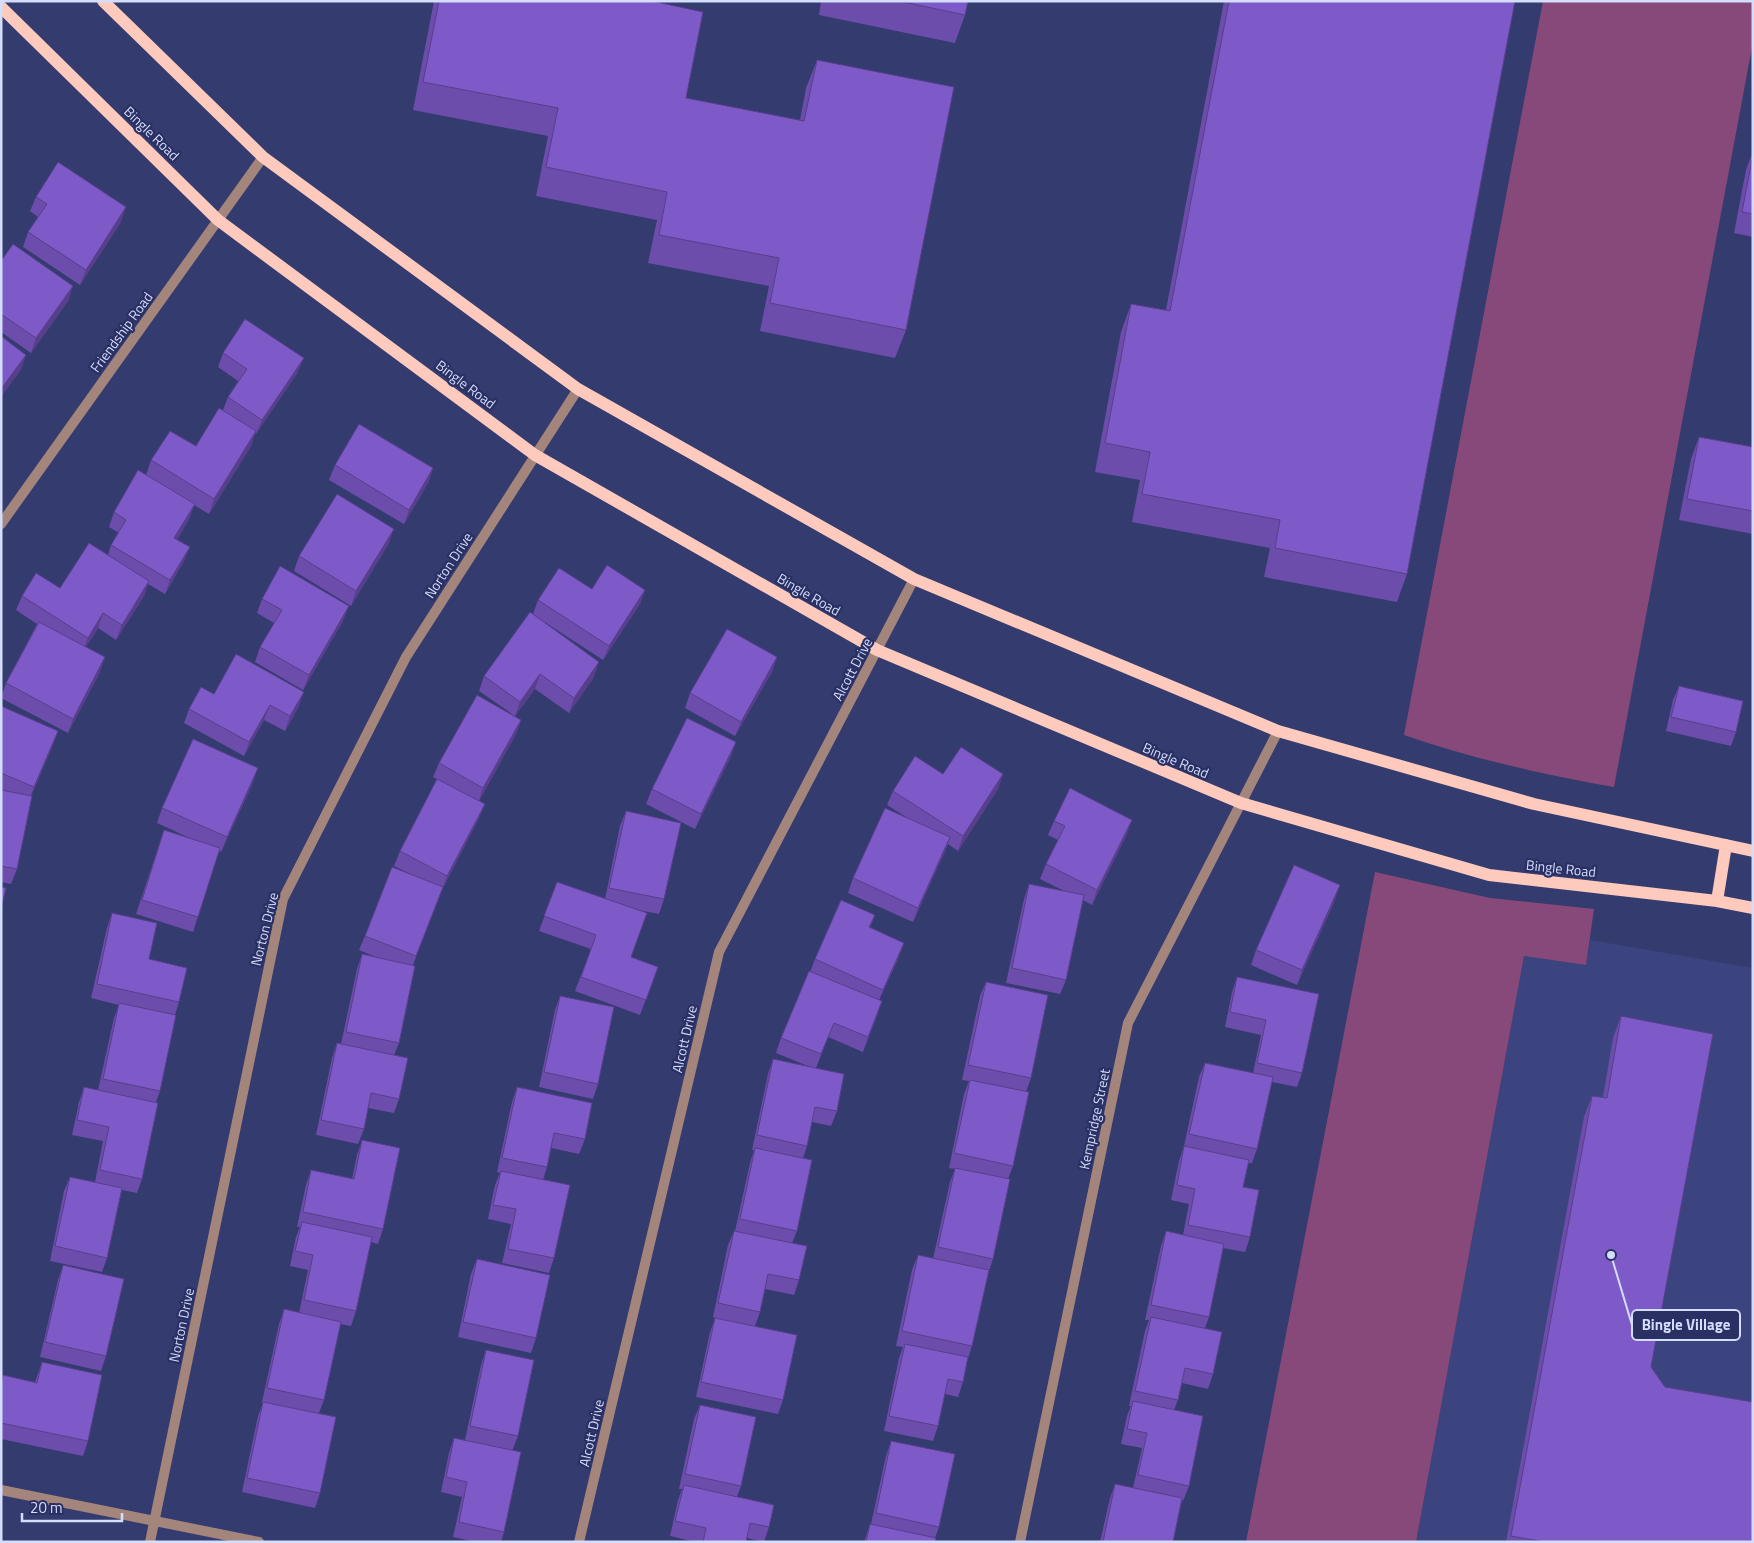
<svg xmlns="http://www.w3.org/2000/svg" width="1754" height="1543" viewBox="0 0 1754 1543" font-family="'Titillium Web',sans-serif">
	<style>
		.built { fill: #3c4480 }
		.green { fill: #87497a }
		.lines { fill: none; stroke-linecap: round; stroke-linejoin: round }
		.minor { stroke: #a4857c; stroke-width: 10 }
		.primary { stroke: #fdcabd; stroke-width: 12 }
		.wall { fill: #6c4dab }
		.shaded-wall { fill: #583f8b }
		.building { fill: #7d5ac7; stroke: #583f8b }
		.labels { text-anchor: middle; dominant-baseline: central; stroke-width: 4.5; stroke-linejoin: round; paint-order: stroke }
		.street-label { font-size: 14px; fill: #d5ddfd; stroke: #2a3063 }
		.leader { fill: none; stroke: #d5ddfd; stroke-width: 2 }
		.callout-dot { fill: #d5ddfd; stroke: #2a3063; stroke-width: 2 }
		.callout { fill: #2a3063; stroke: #d5ddfd; stroke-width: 2 }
		.callout-label { font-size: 15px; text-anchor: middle; font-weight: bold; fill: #d5ddfd }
	</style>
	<rect width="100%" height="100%" fill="#343b6f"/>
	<!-- built -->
	<path class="built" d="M1590,940L1753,968V1542H1416L1524,956L1586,965Z"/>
	<!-- green -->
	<path class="green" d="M1543,1H1753V42L1614,787C1542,774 1473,759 1404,735Z
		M1375,872L1490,898L1594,909L1586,965L1524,956L1416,1542H1246Z"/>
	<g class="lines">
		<!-- minor -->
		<path class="minor" d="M1,524L263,157
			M1,1490L259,1542
			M150,1542L283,899L406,657L578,389
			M579,1542L719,952L914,579
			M1020,1542L1128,1023L1278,731"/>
		<!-- primary -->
		<path class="primary" d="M103,1L263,157L578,389L914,579L1278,731L1534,804L1753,851
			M1,7L218,220L535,455L877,650L1241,803L1489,875L1717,901L1753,908
			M1717,901L1726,845"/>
	</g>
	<!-- wall -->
	<path class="wall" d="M434,1H652L686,98L800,120L806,88L817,60L906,330L895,358L760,331L769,286L648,263L657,220L536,196L548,136L413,110Z
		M821,1H968L965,15L955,43L819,15Z
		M1224,1H1515L1407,574L1397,602L1264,577L1270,548L1132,522L1140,480L1095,472L1121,332L1131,304L1166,310Z
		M1753,151V237L1734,233L1746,170Z
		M36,197L121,222L80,285L23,247L28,232L38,217L30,211Z
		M1,261L73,286L68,301L31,353L1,332Z
		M223,353L298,372L256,434L255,433L251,446L209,514L194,505L189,519L177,540L184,561L165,594L148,584L144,596L116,640L98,628L86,647L100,672L68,733L1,698L6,683L37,624L16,610L22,596L60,588L108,555L111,545L119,533L109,527L114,512L146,475L151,460L196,446L223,410L228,397L238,381L218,367Z
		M1699,437L1753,447V534L1679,520L1691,459Z
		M335,465L433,468L428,483L404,524L329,480Z
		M389,543L351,606L294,571L299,556Z
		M592,589L645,590L640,604L603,660L543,621L594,677L569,713L535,689L515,716L521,720L516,734L479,801L485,804L479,818L442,890L413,965L399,1043L394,1055L399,1099L394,1113L368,1108L364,1129L358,1144L316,1135L332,1058L337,1043L341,1044L357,969L362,954L378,958L359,950L365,936L410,874L394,866L400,851L437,779L433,777L439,763L512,714L479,691L484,676L533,614L538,600Z
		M262,599L343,621L303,690L255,662L260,647L274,623L257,613Z
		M777,657L772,672L735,736L685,708L690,693Z
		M1679,686L1736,732L1731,746L1666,731L1673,700Z
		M214,694L299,706L285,731L264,720L244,756L184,723L189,709Z
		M1,706L58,731L53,745L31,796L17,869L11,884L1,882Z
		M736,742L731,756L695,829L646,804L652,789Z
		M943,774H1003L998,789L958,851L948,844L913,922L848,893L853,878L906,817L887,805L893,791Z
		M253,783L221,852L219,851L193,932L136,914L164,830L194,840L157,823L162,808Z
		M626,811L664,899L659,914L633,909L631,957L658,967L640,1015L575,991L591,949L539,931L557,882L605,899L620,826Z
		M1054,821L1127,834L1092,905L1083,900L1066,980L1060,994L1006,983L1024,899L1029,884L1066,892L1040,879L1046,864L1058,840L1048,835Z
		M1335,900L1297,985L1251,965L1256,950Z
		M112,913L149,959L179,1002L175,1015L160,1091L156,1102L142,1179L137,1193L122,1190L107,1258L102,1272L50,1261L64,1191L70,1177L95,1182L103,1141L72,1135L79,1102L84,1087L98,1090L114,1018L119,1005L91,998L107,928Z
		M875,915L870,927L899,957L879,1000L877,1016L863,1052L828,1037L816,1068L837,1111L831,1126L812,1122L807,1146L803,1158L797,1231L792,1243L799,1280L794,1295L765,1289L760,1312L755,1326L783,1400L778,1414L696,1397L710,1332L715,1318L713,1317L728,1245L734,1231H735L750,1163L754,1150H752L768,1074L773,1059L810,1067L776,1053L781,1038L810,972L815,959Z
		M1237,977L1302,1073L1297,1087L1272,1082L1257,1149L1252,1163H1248L1243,1187L1250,1237L1245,1252L1223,1248L1209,1317L1205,1328L1213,1374L1208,1389L1182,1383L1178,1400L1174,1410L1189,1486L1183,1501L1182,1500L1173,1542H1100L1110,1498L1115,1484L1133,1488L1142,1448L1121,1444L1127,1416L1131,1406H1129L1145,1331L1149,1320H1145L1161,1246L1166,1231L1183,1235L1189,1204L1171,1200L1179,1161L1184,1146L1199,1077L1205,1063L1253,1073L1261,1035L1225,1027L1232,992Z
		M986,982L1031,1078L1026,1092L1013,1166L1008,1179L993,1259L988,1274L972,1346L968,1358L963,1382L958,1397L945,1394L938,1426L933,1441L884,1431L899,1358L903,1347L896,1346L912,1270L918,1255L933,1259L950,1182L955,1169L949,1168L964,1094L969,1081L962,1080L980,996Z
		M560,996L598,1084L593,1099L539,1087L555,1010Z
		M1621,1016L1651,1367L1665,1387L1753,1542H1506L1584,1117L1592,1096L1603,1097L1613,1038Z
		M517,1087L585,1139L579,1154L551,1148L547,1167L543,1180L554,1258L549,1273L502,1263L511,1224L488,1219L495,1185L500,1173L497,1172L512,1102Z
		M362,1140L383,1229L378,1244L371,1242L356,1311L351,1326L340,1324L324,1400L319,1413L320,1493L315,1508L242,1492L258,1416L263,1403L262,1402L279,1324L284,1309L299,1313L308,1270L290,1266L296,1237L300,1227H297L306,1185L311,1170L352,1179L357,1155Z
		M477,1259L536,1338L531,1353L458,1337L471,1274Z
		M63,1265L106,1356L101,1371L40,1357L58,1280Z
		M486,1350L518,1436L512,1451L504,1532L501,1542H475L453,1537L462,1497L441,1492L449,1453L454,1438L465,1440L481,1365Z
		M42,1362L88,1441L83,1456L1,1439V1381L3,1375L35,1382Z
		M700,1405L741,1486L737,1497L769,1527L764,1542L747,1538L746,1542H695L670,1536L678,1500L682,1489H679L694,1419Z
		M891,1441L939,1527L935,1538V1542H864L870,1524H871L886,1456Z"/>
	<!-- shaded-wall -->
	<path class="shaded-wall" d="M126,207L121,222L80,285L86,270Z
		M73,286L68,301L31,353L36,338Z
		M26,355L21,370L1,397V389Z
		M304,358L298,372L256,434L262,420Z
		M256,431L251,446L209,514L214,499Z
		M433,468L428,483L404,524L409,510Z
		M195,504L189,519L169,553L174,538Z
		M394,529L389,543L351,606L356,591Z
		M190,547L184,561L165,594L170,580Z
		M149,581L144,596L116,640L122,625Z
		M645,590L640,604L603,660L609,646Z
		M349,606L343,621L303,690L309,675Z
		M103,613L98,628L82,653L88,638Z
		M105,657L100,672L68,733L73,719Z
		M777,657L772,672L735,736L741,722Z
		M599,662L594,677L569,713L574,698Z
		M540,674L535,689L515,716L520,702Z
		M304,692L299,706L285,731L290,716Z
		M270,705L264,720L244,756L249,742Z
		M521,720L516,734L478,803L483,788Z
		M58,731L53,745L29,801L34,787Z
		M736,742L731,756L695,829L701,814Z
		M258,768L253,783L221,852L227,837Z
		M1003,774L998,789L958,851L963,836Z
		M485,804L479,818L442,890L411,971L447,876Z
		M1132,820L1127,834L1092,905L1097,890Z
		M950,837L945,852L913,922L918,908Z
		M1340,885L1335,900L1297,985L1302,970Z
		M904,943L899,957L877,1005L883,990Z
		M882,1001L877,1016L863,1052L868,1037Z"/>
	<!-- building -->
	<path class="building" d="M439,1H652L703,12L686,98L804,121L817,60L954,87L906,330L770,303L779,258L659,235L667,192L546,167L558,108L423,82Z
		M899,1H968L965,15Z
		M1229,1H1515L1407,574L1275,548L1280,520L1142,494L1150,452L1105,443L1131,304L1170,311Z
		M1753,154V214L1742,212Z
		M58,162L126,207L86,270L28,232L47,204L36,197Z
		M13,244L73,286L36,338L1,314V261Z
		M245,319L304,358L262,420L228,397L247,369L223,353Z
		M1,336L26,355L1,389Z
		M219,408L256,431L214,499L151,460L170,431L196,446Z
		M359,424L433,468L409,510L335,465Z
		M1699,437L1753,447V511L1687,499Z
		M138,470L195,504L174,538L190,547L170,580L111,545L126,520L114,512Z
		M337,494L394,529L356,591L299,556Z
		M89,543L149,581L122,625L103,613L88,638L22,596L36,573L60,588Z
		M607,565L645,590L609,646L538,600L559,568L592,589Z
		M280,566L349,606L309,675L260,647L282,610L262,599Z
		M530,612L599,662L574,698L540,674L520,702L484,676Z
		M39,622L105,657L73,719L6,683Z
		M727,629L777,657L741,722L690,693Z
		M236,654L304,692L290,716L270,705L249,742L189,709L201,687L214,694Z
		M1679,686L1743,701L1736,732L1671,717Z
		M477,695L521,720L483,788L439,763Z
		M1,706L58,731L34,787L1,773Z
		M687,718L736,742L701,814L652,789Z
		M193,739L258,768L227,837L162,808Z
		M961,747L1003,774L963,836L893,791L915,756L943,774Z
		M437,779L485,804L447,876L400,851Z
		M1070,788L1132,820L1097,890L1046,864L1065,826L1054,821Z
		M1,790L32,796L17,869L1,866Z
		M885,808L950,837L918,908L853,878Z
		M626,811L681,823L664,899L609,888Z
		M164,830L220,848L198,917L142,900Z
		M1294,865L1340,885L1302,970L1256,950Z
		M392,867L443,887L416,956L365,936Z
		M557,882L647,913L631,957L658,967L646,1000L581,977L596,935L544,916Z
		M1029,884L1084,895L1066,980L1012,968Z
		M1,887L6,888L1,909Z
		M841,900L875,915L869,927L904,943L883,990L815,959Z
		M112,913L157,923L149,959L187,968L179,1002L97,984Z
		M362,954L415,966L399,1043L346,1032Z
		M809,971L882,1001L868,1037L834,1023L821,1054L781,1038Z
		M1237,977L1319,994L1302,1073L1257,1063L1266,1020L1230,1012Z
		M986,982L1048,995L1031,1078L968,1065Z
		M560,996L614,1007L598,1084L544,1072Z
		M119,1003L176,1015L160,1091L103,1079Z
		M1621,1016L1713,1034L1651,1367L1665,1387L1753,1402V1542H1545L1511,1536L1592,1096L1607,1098Z
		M337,1043L408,1058L399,1099L371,1093L364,1129L321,1120Z
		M773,1059L844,1074L837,1111L815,1107L807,1146L757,1135Z
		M1205,1063L1273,1077L1257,1149L1189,1134Z
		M970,1080L1029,1092L1013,1166L954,1153Z
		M84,1087L158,1103L142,1179L100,1170L109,1127L77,1120Z
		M517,1087L592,1103L585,1139L554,1133L547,1167L502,1158Z
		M362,1140L400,1148L383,1229L303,1212L311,1170L354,1179Z
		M1184,1146L1249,1160L1243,1187L1259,1190L1250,1237L1188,1225L1195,1189L1177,1185Z
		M755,1148L812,1160L797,1231L740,1219Z
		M955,1168L1010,1179L993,1259L938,1247Z
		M501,1171L570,1185L554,1258L508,1249L516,1209L493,1205Z
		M70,1177L122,1188L107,1258L55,1246Z
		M302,1222L372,1237L356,1311L304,1300L313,1255L295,1251Z
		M734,1231L807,1246L799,1280L768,1274L760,1312L718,1303Z
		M1166,1231L1224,1244L1209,1317L1151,1305Z
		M918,1255L989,1270L972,1346L902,1331Z
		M477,1259L550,1275L536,1338L463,1322Z
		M63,1265L124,1279L106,1356L45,1342Z
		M284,1309L341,1322L324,1400L267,1388Z
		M1151,1317L1222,1332L1213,1374L1185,1368L1178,1400L1135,1391Z
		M715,1318L797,1335L783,1400L701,1382Z
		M905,1344L968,1357L963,1382L948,1379L938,1426L889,1416Z
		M486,1350L534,1360L518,1436L470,1426Z
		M42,1362L102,1375L88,1441L1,1423V1385L3,1375L37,1383Z
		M1133,1401L1203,1416L1189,1486L1138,1475L1147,1433L1127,1429Z
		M263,1402L336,1417L320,1493L247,1478Z
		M700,1405L756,1417L741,1486L685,1474Z
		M454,1438L521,1452L504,1532L459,1522L467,1482L446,1477Z
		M891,1441L955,1454L939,1527L876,1513Z
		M1115,1484L1182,1498L1173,1542H1103Z
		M684,1485L774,1505L769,1527L750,1523L746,1542H703L706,1528L675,1521Z
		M870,1524L936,1538L935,1542H866Z"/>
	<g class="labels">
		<!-- street labels -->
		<g class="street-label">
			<text transform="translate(152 133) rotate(44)">Bingle Road</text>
			<text transform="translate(121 332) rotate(-54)">Friendship Road</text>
			<text transform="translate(466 384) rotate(37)">Bingle Road</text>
			<text transform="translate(448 565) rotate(-57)">Norton Drive</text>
			<text transform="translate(809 594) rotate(30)">Bingle Road</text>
			<text transform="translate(852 669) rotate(-62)">Alcott Drive</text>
			<text transform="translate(1176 760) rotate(23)">Bingle Road</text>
			<text transform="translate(1561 868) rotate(6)">Bingle Road</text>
			<text transform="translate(264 929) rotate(-76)">Norton Drive</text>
			<text transform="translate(684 1039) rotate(-77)">Alcott Drive</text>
			<text transform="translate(1094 1119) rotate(-78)">Kempridge Street</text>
			<text transform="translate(181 1325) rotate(-78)">Norton Drive</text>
			<text transform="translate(591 1433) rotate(-77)">Alcott Drive</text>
		</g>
	</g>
	<!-- callouts -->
	<path class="leader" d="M1611 1255L1632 1325"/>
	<circle class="callout-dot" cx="1611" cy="1255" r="5"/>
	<rect class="callout" x="1632" y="1310" width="108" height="30" rx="5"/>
	<g class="callout-label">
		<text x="1686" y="1330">Bingle Village</text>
	</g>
	<!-- border -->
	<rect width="1754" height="1543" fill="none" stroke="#d5ddfd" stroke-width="5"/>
	<!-- scale -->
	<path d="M22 1513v8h100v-8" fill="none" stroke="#d5ddfd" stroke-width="2.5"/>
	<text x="30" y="1513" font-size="15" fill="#d5ddfd" stroke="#2a3063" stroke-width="4" paint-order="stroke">20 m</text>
</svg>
